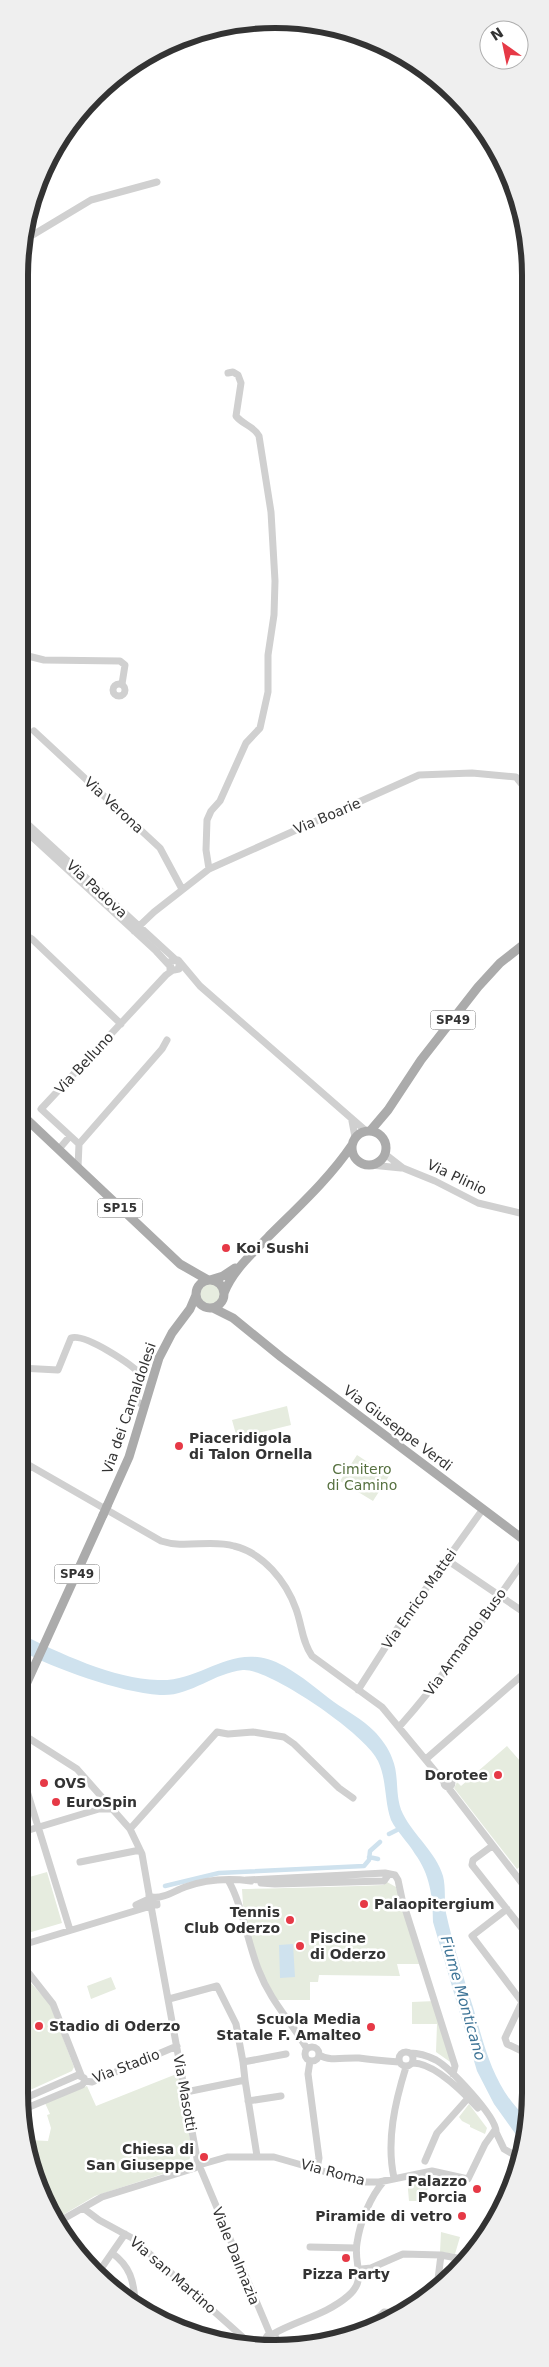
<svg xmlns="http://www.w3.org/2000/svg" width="549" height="2367" viewBox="0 0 549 2367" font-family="'DejaVu Sans',sans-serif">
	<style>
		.green { fill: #e6ecdf }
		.water { fill: #cfe2ee }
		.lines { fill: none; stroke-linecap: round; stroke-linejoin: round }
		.stream { stroke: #cfe2ee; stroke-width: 1 }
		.canal { stroke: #cfe2ee; stroke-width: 4.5 }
		.minor { stroke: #d0d0d0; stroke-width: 7 }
		.major { stroke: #ababab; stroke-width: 9 }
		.major-bridge { stroke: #ababab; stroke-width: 9 }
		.poi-dot { fill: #e63946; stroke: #fff; stroke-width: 2 }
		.labels { text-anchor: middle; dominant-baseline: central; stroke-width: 5; stroke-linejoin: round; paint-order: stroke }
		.shield { fill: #fff; stroke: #707070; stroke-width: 1 }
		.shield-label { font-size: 12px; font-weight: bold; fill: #333 }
		.street-label { font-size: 14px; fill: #333; stroke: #fff }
		.poi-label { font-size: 14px; font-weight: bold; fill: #333; stroke: #fff; text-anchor: start }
		.park-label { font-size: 14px; fill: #56703f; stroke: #fff }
		.water-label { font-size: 15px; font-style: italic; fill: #3f7597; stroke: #fff }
		.rim { fill: none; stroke: #333; stroke-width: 6 }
	</style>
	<rect width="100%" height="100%" fill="#fff"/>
	<!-- green -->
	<path class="green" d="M200 1294a10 10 0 1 1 20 0a10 10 0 1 1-20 0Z
		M287,1406L291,1425L237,1438L232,1420Z
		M357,1455L389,1476L373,1501L340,1481Z
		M507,1746L528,1770V1860L517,1869L454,1788L457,1782L461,1786Z
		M47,1872L62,1923L28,1933L19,1905V1880Z
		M387,1882L396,1887L421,1964H397L400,1976L319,1975L318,1982H310V2000H277L262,1972L244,1919L242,1889C290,1888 334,1887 383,1885Z
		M19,1970L50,2004L74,2067L72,2071L19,2095Z
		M111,1977L116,1989L91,1999L87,1986Z
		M435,2001L453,2064L436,2052L437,2024H412V2002Z
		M179,2073L192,2151L188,2164L181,2168L95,2196L56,2219L38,2190L28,2140L48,2141L51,2128L47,2115L50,2114L45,2103L87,2086L96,2106Z
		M469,2104L487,2128L485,2134L470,2127V2125L462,2121L459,2117Z
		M427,2174L426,2182L431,2183L425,2194V2201H409L407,2178Z
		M441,2232L460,2237L455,2254L440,2252Z"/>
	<!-- water -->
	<path class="water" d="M19,1633C59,1653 114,1679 158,1680C205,1682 233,1638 284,1666C302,1676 318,1690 334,1702C347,1711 363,1720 374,1731C381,1738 389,1749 392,1758C400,1776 394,1796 403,1814C414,1836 436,1852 443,1876C446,1888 444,1901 446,1913C453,1945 463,1976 473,2007C485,2048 494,2090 528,2119L522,2143L494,2104L477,2071L433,1922C433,1898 430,1874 415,1854C408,1842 397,1832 391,1820C384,1800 387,1780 378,1761C368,1736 270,1668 243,1670C213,1673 190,1697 160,1695C118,1692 56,1669 19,1650Z
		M293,1944L295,1977L280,1978L279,1945Z"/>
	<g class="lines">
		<!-- stream -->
		<path class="stream" d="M174,44L184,43L196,34"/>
		<!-- canal -->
		<path class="canal" d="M389,1834L401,1828
			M369,1857L378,1859
			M165,1886L219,1873L364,1866L369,1860L370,1851L380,1842"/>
		<!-- minor -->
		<path class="minor" d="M21,242L91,200L157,182
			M20,654L44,660L120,661L125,665L122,684
			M113 690a6 6 0 1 1 12 0a6 6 0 1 1-12 0Z
			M34,731L160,848L182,889
			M20,817L175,959
			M20,826L156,951L169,965
			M209,869L206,850L207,820L211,811L220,801L246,743L260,728L268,692V655L274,615L275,581L271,512L259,436C254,426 243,425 236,416L241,383L238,375L233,372L228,373
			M134,931L154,912L209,869L419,775L472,773L516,777L524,787L528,802
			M20,932L32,939L121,1024
			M179,961V969L174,970L170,969L171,961L178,960L179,961L200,986L366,1131
			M352,1121L355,1137
			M79,1144L41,1109L166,975L173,970
			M79,1144L162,1049L167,1040
			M59,1149L70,1136
			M385,1154L403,1168L435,1181L478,1203L528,1215
			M371,1165L401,1168
			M78,1167L79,1144
			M20,1368L58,1370L71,1338C85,1333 133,1365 142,1376L135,1401L144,1405
			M20,1460L161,1541C185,1549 210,1539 234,1546C263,1553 286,1581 296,1609C302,1625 302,1642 312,1656L382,1707L444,1782
			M19,1482L30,1467
			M447,1560L528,1615
			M358,1690L399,1626L483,1509
			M399,1727C447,1673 487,1614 528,1555
			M19,1732L77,1769L130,1829L142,1854L149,1894V1899L136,1905
			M426,1759L528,1670
			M23,1778L70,1930
			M444 1783a4 4 0 1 1 8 0a4 4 0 1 1-8 0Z
			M447,1786L528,1891
			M130,1829L217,1732L228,1734L253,1732L284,1737L294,1744L339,1788L353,1798
			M19,1833L99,1809H113
			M492,1846L473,1860L472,1865L528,1936
			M80,1862L140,1850
			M228,1880C242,1903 248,1945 259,1971C271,2002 291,2021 307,2049
			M247,1880L385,1873L395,1875L398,1880L402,1899L455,2066L453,2074
			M261,1883L275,1884L384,1881L389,1874
			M156,1898L157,1905H150L149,1901L152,1897C163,1899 174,1891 185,1887C207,1879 228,1878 251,1881
			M507,1909L472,1936L522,2002L528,2005
			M19,1930L22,1941
			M19,1946L151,1906L198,2164
			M19,1949L27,1971L53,2004L81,2075
			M169,1999L217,1986L236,2024L243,2062
			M522,2002L505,2038L507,2044L528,2054
			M305 2054a7 7 0 1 1 14 0a7 7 0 1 1-14 0Z
			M399 2059a7 7 0 1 1 14 0a7 7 0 1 1-14 0Z
			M410,2053C418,2053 428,2056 436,2060C450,2068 495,2115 496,2131
			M319,2055C330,2062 346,2057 359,2058C372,2060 385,2061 399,2062
			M310,2061L308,2074L319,2158L317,2168
			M412,2063C434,2062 464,2093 478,2108
			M245,2080L257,2156
			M85,2081L92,2082L177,2046
			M186,2092L245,2080L243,2062L286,2054
			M248,2101L281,2096
			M22,2109L25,2100L30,2096L78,2075L84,2078
			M22,2110L82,2085L85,2081
			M425,2161L437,2133L470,2096
			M394,2178C386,2141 395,2102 406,2067
			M83,2208L99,2220L132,2238L246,2340L254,2343H268
			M58,2222L102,2197L195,2168
			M310,2247L356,2248
			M112,2253C130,2266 134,2281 135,2302
			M98,2273L125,2234
			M359,2273L362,2269L371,2268L403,2254L441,2255L462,2259
			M437,2287L441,2255
			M370,2325L384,2312L394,2313
			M270,2334L199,2165L227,2157H274L361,2182H379L432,2171L468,2179L485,2144L495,2130L504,2149L518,2157
			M273,2334C297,2320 326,2315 348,2296C368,2279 353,2265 357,2243C360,2222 370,2197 384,2181
			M266 2339a5 5 0 1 1 10 0a5 5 0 1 1-10 0Z"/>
		<!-- major -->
		<path class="major" d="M20,1113L180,1264L208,1280
			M371,1130L388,1110L421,1060L478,987L500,963L528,941
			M352 1148a17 17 0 1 1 34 0a17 17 0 1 1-34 0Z
			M210,1280L223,1276L235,1268
			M196 1294a14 14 0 1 1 28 0a14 14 0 1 1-28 0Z
			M224,1293C233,1270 252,1254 269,1236C298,1207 329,1179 352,1145
			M213,1308L233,1318L281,1357L528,1543
			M107,1506L129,1457L159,1358L172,1333L190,1309L196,1295
			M19,1700L103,1515
			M19,1743C33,1754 19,1765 23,1778"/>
		<!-- major-bridge -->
		<path class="major-bridge" d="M103,1515L107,1506"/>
	</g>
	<!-- markers -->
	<g class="poi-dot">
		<circle cx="226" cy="1248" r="5"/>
		<circle cx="179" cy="1446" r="5"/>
		<circle cx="498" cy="1775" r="5"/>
		<circle cx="44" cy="1783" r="5"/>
		<circle cx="56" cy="1802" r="5"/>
		<circle cx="364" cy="1904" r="5"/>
		<circle cx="290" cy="1920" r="5"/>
		<circle cx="300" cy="1946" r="5"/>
		<circle cx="39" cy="2026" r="5"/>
		<circle cx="371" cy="2027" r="5"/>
		<circle cx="204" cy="2157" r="5"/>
		<circle cx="477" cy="2189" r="5"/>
		<circle cx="462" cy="2216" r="5"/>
		<circle cx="346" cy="2258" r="5"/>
	</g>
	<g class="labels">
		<!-- shield labels -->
		<g class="shield">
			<rect x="430.5" y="1010.5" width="45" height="19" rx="4"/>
			<rect x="97.5" y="1198.5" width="45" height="19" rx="4"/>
			<rect x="54.5" y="1564.5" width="45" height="19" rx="4"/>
		</g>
		<g class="shield-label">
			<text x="453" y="1020">SP49</text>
			<text x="120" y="1208">SP15</text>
			<text x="77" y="1574">SP49</text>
		</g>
		<!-- street labels -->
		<g class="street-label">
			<text transform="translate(114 805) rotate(43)">Via Verona</text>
			<text transform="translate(327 816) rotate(-23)">Via Boarie</text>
			<text transform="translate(97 889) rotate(43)">Via Padova</text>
			<text transform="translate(84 1063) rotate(-47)">Via Belluno</text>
			<text transform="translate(457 1177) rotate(25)">Via Plinio</text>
			<text transform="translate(129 1408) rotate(-71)">Via dei Camaldolesi</text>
			<text transform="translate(398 1428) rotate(37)">Via Giuseppe Verdi</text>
			<text transform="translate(419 1599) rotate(-55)">Via Enrico Mattei</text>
			<text transform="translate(465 1642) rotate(-54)">Via Armando Buso</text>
			<text transform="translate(126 2066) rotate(-21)">Via Stadio</text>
			<text transform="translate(185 2093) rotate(80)">Via Masotti</text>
			<text transform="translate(333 2172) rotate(15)">Via Roma</text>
			<text transform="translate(236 2256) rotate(68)">Viale Dalmazia</text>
			<text transform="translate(173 2275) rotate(41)">Via san Martino</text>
		</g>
		<!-- poi labels -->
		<g class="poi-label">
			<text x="236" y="1248">Koi Sushi</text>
			<text x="189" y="1438">Piaceridigola<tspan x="189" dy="16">di Talon Ornella</tspan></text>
			<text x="488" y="1775" text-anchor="end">Dorotee</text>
			<text x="54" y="1783">OVS</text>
			<text x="66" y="1802">EuroSpin</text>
			<text x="374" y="1904">Palaopitergium</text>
			<text x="280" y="1912" text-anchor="end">Tennis<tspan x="280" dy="16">Club Oderzo</tspan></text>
			<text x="310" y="1938">Piscine<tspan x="310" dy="16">di Oderzo</tspan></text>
			<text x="361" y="2019" text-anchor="end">Scuola Media<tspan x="361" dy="16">Statale F. Amalteo</tspan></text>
			<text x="49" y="2026">Stadio di Oderzo</text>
			<text x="194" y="2149" text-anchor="end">Chiesa di<tspan x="194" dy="16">San Giuseppe</tspan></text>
			<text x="467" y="2181" text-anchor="end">Palazzo<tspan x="467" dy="16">Porcia</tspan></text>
			<text x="452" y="2216" text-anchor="end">Piramide di vetro</text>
			<text x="346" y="2274" text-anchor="middle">Pizza Party</text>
		</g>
		<!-- park labels -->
		<g class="park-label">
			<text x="362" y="1469">Cimitero<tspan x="362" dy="16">di Camino</tspan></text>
		</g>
		<!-- water labels -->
		<g class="water-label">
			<text transform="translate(463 1998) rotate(74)">Fiume Monticano</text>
		</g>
	</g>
	<!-- crop -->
	<path d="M0 0H549V2367H0ZM275 28H275A247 247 0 0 1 522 275V2093A247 247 0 0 1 275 2340H275A247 247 0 0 1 28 2093V275A247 247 0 0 1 275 28Z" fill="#efefef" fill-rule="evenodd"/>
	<path class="rim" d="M275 28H275A247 247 0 0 1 522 275V2093A247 247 0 0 1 275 2340H275A247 247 0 0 1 28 2093V275A247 247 0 0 1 275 28Z"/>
	<!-- north arrow -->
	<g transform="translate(504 45) rotate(327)"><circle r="24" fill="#ffffff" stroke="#adadad"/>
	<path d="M0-4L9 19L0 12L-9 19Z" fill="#e63946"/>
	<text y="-8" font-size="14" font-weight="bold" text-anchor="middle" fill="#333333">N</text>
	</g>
</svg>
